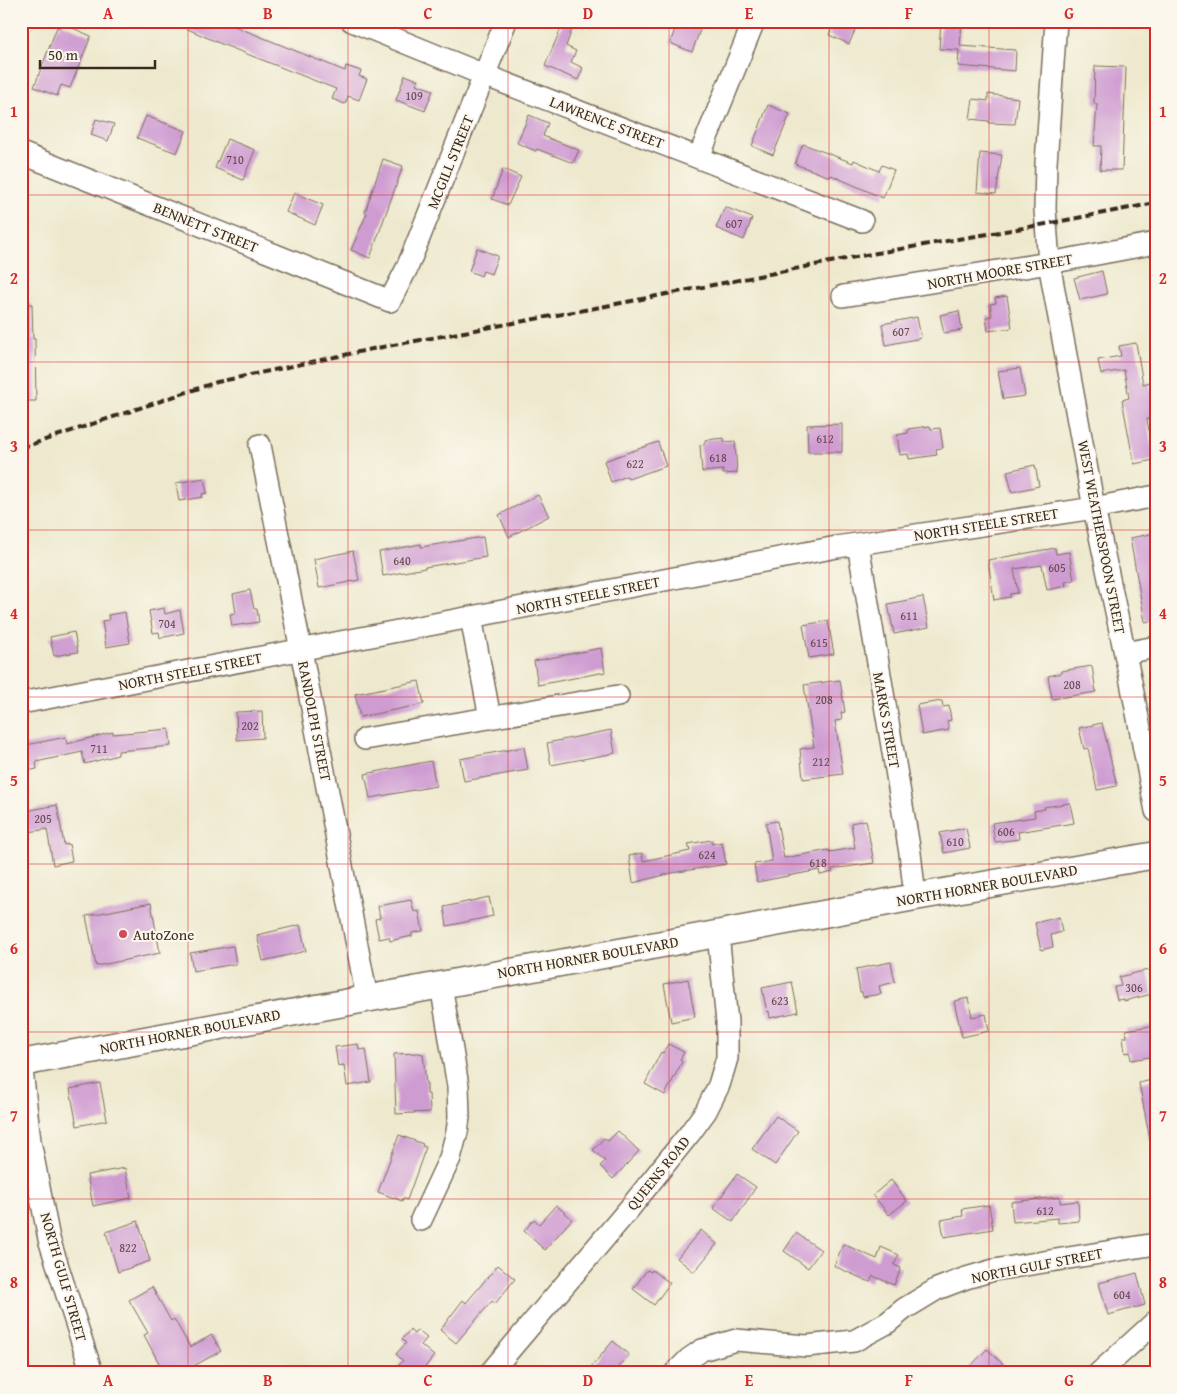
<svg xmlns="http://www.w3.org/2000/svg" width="1177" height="1394" viewBox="0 0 1177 1394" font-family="'Gentium Book Plus',serif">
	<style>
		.building { fill: #cf9cd2 }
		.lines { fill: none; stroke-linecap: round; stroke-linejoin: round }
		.minor-casing { stroke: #7a6d5c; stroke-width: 24 }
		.major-casing { stroke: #7a6d5c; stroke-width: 29 }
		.minor { stroke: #fff; stroke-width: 21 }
		.major { stroke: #fff; stroke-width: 26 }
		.rail { stroke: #3b2a1e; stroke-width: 4; stroke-dasharray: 8 4; stroke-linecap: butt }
		.grid { fill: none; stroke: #d62828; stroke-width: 1; stroke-opacity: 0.55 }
		.poi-dot { fill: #d1495b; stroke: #fbf7ec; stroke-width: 2 }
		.labels { text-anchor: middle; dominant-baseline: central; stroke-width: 4; stroke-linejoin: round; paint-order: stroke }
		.number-label { font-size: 12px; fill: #60464b }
		.street-label { font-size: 15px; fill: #3b2a1e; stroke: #fbf7ec }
		.poi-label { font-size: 15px; fill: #3b2a1e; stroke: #fbf7ec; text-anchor: start }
		.neatline { fill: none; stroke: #d62828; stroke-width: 2 }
		.grid-label { font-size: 16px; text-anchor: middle; font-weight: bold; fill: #d62828 }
	</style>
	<rect width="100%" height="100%" fill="#fbf7ec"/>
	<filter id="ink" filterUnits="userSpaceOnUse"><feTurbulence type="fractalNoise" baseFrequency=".02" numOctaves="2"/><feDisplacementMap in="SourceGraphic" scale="10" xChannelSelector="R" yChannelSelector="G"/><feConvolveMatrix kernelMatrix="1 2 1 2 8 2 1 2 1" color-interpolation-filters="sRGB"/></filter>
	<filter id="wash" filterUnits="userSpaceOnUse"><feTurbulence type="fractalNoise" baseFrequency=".0096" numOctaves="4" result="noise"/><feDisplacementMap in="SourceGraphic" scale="20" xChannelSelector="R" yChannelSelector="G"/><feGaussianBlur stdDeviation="1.12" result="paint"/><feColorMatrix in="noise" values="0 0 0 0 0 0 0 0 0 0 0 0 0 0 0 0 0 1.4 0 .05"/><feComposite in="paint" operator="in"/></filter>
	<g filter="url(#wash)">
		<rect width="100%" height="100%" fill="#eee9ce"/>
		<g id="blocks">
			<!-- building -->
			<path class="building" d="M170,21H222L345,71L346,66L361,71L359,76L367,79L359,100L348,96L345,104L332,99L336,89L219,43Z
				M564,21H575L566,46L576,51L571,62L583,68L578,80L545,66Z
				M678,21L700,30L692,52L670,43Z
				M835,21H859L849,44L829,35Z
				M941,21H962L960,46L1016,50L1015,71L958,66L959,50L939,49Z
				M61,23L91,36L70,88L61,85L57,96L34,87L57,27L59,28Z
				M1095,66L1126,67L1122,170H1100L1101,146H1094L1097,104H1094Z
				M405,75L418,80L416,84L433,90L425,111L396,100Z
				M988,94L1018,98L1015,124L989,123V121L970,119L973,99L988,101Z
				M768,105L790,114L773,155L752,146Z
				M529,115L548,123L543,136L579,150L573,163L537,149L536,151L517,143Z
				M146,116L186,131L177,153L137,138Z
				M96,119L114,124L108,141L91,135Z
				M227,139L255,150L243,180L215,168Z
				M803,144L853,163L854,160L879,171L882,165L894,170L883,198L831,175L830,177L795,164Z
				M980,153L1002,155L996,194L977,192Z
				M383,159L403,166L370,258L351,250L367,213L365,212Z
				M503,169L521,177L508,205L492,199Z
				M294,193L323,205L315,225L286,212Z
				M725,207L752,218L744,240L716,228Z
				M477,248L498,256L491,274L483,271L481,276L469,271Z
				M1102,271L1107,294L1080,300L1074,278Z
				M1007,296L1012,328L988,331L986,317L992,316L990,304L996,303L995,298Z
				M21,304H32L33,339H35L36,401H21Z
				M959,311L962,330L944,333L940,315Z
				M917,317L921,338L886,345L882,324Z
				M1136,343L1143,384L1150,382L1156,418L1147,419L1154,460L1134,464L1122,400L1129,398L1124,370L1101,374L1098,360L1121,356L1119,346Z
				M1020,368L1025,396L1003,399L998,371Z
				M842,424V452H808L807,425Z
				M930,426L931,429L940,428L943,448L936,449L937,455L909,459L908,454L900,455L897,435L908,433V429Z
				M724,438V442L735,441L737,473L723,474V470L702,472L700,445L705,444V440Z
				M658,442L666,466L628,479L627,476L611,482L604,461Z
				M1035,465L1039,486L1012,492L1007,471Z
				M204,478L207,493L202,494L203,497L179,501L176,483Z
				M538,495L549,516L509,537L499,515Z
				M1156,533V620L1145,622L1130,538Z
				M483,537L486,557L425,567V568L383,576L379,552L421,544V547Z
				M1055,548L1056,554L1069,552L1074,580L1065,582L1066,586L1047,590L1042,565L1014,569L1018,593L1010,594V597L994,600L988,560Z
				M353,551L359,580L319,588L314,559Z
				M250,590L254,609H257L259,622L232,626L230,614L236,613L233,594Z
				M923,597L929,627L894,634L888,604Z
				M164,608L165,614L180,610L184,633L160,638L159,632L153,633L149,611Z
				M125,612L130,643L106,647L102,621L109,620L108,615Z
				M828,621L834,654L809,658L803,625Z
				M74,632L78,652L54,656L50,637Z
				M601,648L605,672L538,685L534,661Z
				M1092,666L1096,692L1052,699L1048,676L1061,673V671Z
				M840,680L845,712L841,713L842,720L835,721L843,774L803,779L800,749L814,747L804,685Z
				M419,681L424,704L360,717L355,694Z
				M942,701L943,707L949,706L951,720L947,721L949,730L922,735L917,705Z
				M262,711L263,738L237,740L236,712Z
				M1102,723L1117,786L1097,790L1088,748L1084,749L1079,728Z
				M169,729L171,746L118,751V755L85,764L82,752L36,762L37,769L21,772V746L66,737L67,744L113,732V734Z
				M611,730L615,753L551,765L547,743Z
				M524,747L528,770L464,781L460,759Z
				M431,761L436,786L370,798L365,774Z
				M1070,803L1074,823L1018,832L1019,839L995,842L992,823L1035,817L1034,811L1045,809L1044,807Z
				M57,805L64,845L69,844L72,861L53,865L47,829L29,832L26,811Z
				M866,820L874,863L832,869L833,872L820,875L819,870L757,882L754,864L772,861L766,823L777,821L784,858L829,850V852L855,848L851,823Z
				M966,828L970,848L944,853L940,833Z
				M711,840L712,844L722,842L726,864L672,873L633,883L629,856L642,853L643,861L690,851L688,844Z
				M489,897L493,916L447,926L444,907Z
				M411,900L414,912L419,911L423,931L412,933V936L390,941L389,937L379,939L375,919L380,918L378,906Z
				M151,903L160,953L96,966L86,916Z
				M1059,917L1062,932L1051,935L1053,947L1041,950L1035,923Z
				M300,925L306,951L263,961L257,935Z
				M233,946L236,964L193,971L190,953Z
				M891,962L895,982L879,986L881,994L863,997L862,992H860L856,969Z
				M1148,970L1152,994L1124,1001V999L1117,1000L1114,987L1121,986L1119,977Z
				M688,979L695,1017L671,1022L664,984Z
				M792,982L798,1012L770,1018L769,1011L767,1012L762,988Z
				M968,998L972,1017L986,1014L989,1031L962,1037L954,1001Z
				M1151,1026L1152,1028L1156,1027V1056L1131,1060L1130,1052L1125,1053L1123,1037H1127L1126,1030Z
				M358,1044L359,1050L366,1049L371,1082L347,1086L344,1065L338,1066L335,1047Z
				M668,1044L684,1052L680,1060L682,1062L665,1095L645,1084L661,1052L663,1053Z
				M419,1053L423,1054L426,1084H427V1094H429L430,1112L396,1114L394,1054Z
				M1156,1079V1140H1150L1139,1083Z
				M100,1083L107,1120L77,1126L70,1089Z
				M776,1116L798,1131L775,1165L752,1149Z
				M618,1131L639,1151L613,1179L600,1166L605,1161L593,1150L604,1138L608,1141Z
				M399,1135L423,1144L422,1146L426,1147L407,1200L403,1198L402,1201L378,1192Z
				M125,1168L131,1198L93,1206L87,1175Z
				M737,1174L756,1187L733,1222L713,1208Z
				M891,1180L907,1201L889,1215L873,1195Z
				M1060,1197V1203L1078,1201L1079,1221L1058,1223V1218L1013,1222L1011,1202Z
				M556,1205L572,1219L545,1250L524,1231L534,1219L539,1224Z
				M989,1205L993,1229L944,1237L941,1220L963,1216L962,1209Z
				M138,1221L150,1261L118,1272L106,1232Z
				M701,1230L717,1244L694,1272L677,1258Z
				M796,1233L821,1250L808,1268L784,1251Z
				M843,1244L877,1259L881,1247L899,1255L894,1265L901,1268L894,1285L873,1276L870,1282L834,1266Z
				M498,1265L515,1279L495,1304L492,1301L456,1343L440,1330L463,1300L466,1303Z
				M647,1270L651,1272L652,1270L670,1283L654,1305L633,1289Z
				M1137,1273L1145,1305L1108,1315L1099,1283Z
				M152,1287L171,1321L174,1319L190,1347L212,1335L221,1351L181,1373H146L160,1365L144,1335L148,1333L129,1300Z
				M410,1330L414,1334L417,1330L427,1338L421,1345L434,1356L420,1373H405L398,1366L403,1361L396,1354L406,1343L402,1339Z
				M613,1341L629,1355L614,1373H586Z
				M987,1349L1003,1364L994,1373H964Z"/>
		</g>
	</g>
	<g filter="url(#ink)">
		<use href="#blocks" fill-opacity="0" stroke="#7a6d5c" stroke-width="1"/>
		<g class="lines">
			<defs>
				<path id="minor" d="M352,21L484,75L862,221
					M1056,21L1046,163L1045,209L1049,263L1094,508L1131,682L1156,811
					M21,153L390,301L407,268L506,21
					M699,157L754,21
					M843,296L1049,263L1156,243
					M260,445L301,650L367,998
					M858,544L910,853L915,897
					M471,617L490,718
					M1125,653L1156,647
					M21,703L837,547L1094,508L1156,496
					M365,739L618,696
					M21,1061L30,1141L49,1239L92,1373
					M421,1220L450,1158L457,1132L459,1117L458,1086L441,985
					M490,1373L629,1209L690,1133L706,1111L719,1085L727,1058V1022L718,934
					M675,1373L689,1359L702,1350L736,1340L806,1346L854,1341L887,1323L904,1309L937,1289L966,1278L994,1270L1156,1244
					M1099,1373L1156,1321"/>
				<path id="major" d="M21,1063L915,897L1156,855"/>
			</defs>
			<!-- minor casing -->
			<use href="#minor" class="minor-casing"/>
			<!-- major casing -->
			<use href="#major" class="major-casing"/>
			<!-- minor -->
			<use href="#minor" class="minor"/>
			<!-- major -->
			<use href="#major" class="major"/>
			<!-- rail -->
			<path class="rail" d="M21,448L217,382L377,348L606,306L871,254L1046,224L1156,203"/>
		</g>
	</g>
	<!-- grid -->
	<path class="grid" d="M188,21V1373M348,21V1373M508,21V1373M669,21V1373M829,21V1373M989,21V1373M21,195H1156M21,362H1156M21,530H1156M21,697H1156M21,864H1156M21,1032H1156M21,1199H1156"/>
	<!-- markers -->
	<circle class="poi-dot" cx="123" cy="934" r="5"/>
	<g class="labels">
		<!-- number labels -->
		<g class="number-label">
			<text x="414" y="95">109</text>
			<text x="235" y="159">710</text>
			<text x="734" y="223">607</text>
			<text x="901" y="331">607</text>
			<text x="825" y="438">612</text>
			<text x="718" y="457">618</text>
			<text x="635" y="463">622</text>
			<text x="402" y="560">640</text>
			<text x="1057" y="567">605</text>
			<text x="909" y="615">611</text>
			<text x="167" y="623">704</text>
			<text x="819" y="642">615</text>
			<text x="1072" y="684">208</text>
			<text x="824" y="699">208</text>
			<text x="250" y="725">202</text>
			<text x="99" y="748">711</text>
			<text x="821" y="761">212</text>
			<text x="43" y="818">205</text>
			<text x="1006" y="831">606</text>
			<text x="955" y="841">610</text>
			<text x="707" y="854">624</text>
			<text x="818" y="862">618</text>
			<text x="1134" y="987">306</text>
			<text x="780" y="1000">623</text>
			<text x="1045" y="1210">612</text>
			<text x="128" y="1247">822</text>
			<text x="1122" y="1294">604</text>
		</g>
		<!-- street labels -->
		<g class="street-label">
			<text transform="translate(607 122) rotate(21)">LAWRENCE STREET</text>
			<text transform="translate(450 162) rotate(-68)">MCGILL STREET</text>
			<text transform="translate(206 227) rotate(22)">BENNETT STREET</text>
			<text transform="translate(1000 271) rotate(-10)">NORTH MOORE STREET</text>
			<text transform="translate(986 524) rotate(-9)">NORTH STEELE STREET</text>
			<text transform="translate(1102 537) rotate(79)">WEST WEATHERSPOON STREET</text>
			<text transform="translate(588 595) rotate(-11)">NORTH STEELE STREET</text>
			<text transform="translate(190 671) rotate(-11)">NORTH STEELE STREET</text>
			<text transform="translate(887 720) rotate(80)">MARKS STREET</text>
			<text transform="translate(315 721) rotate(79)">RANDOLPH STREET</text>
			<text transform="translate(987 885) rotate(-10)">NORTH HORNER BOULEVARD</text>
			<text transform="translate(588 957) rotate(-10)">NORTH HORNER BOULEVARD</text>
			<text transform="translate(190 1031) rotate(-11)">NORTH HORNER BOULEVARD</text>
			<text transform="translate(658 1173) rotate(-51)">QUEENS ROAD</text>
			<text transform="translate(1037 1265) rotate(-11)">NORTH GULF STREET</text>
			<text transform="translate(64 1277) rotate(74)">NORTH GULF STREET</text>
		</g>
		<!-- poi labels -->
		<g class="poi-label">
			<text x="133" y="934">AutoZone</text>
		</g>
	</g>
	<!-- margin -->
	<rect width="1177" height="1394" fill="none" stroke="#fbf7ec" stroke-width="55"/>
	<!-- scale -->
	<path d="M40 60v8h115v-8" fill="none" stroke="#3b2a1e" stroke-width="2.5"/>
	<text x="48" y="60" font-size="15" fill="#3b2a1e" stroke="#fbf7ec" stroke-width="4" paint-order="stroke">50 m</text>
	<rect x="28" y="28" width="1122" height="1338" class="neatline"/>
	<g class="grid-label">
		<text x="108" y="19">A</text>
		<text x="268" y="19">B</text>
		<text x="428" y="19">C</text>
		<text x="588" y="19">D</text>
		<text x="749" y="19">E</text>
		<text x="909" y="19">F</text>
		<text x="1069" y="19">G</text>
		<text x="14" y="117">1</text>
		<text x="1163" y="117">1</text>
		<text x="14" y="284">2</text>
		<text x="1163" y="284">2</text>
		<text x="14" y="452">3</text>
		<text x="1163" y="452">3</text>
		<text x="14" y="619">4</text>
		<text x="1163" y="619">4</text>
		<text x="14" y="786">5</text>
		<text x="1163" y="786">5</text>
		<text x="14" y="954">6</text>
		<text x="1163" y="954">6</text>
		<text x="14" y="1121">7</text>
		<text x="1163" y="1121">7</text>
		<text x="14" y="1288">8</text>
		<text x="1163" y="1288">8</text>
		<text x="108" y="1386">A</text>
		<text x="268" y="1386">B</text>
		<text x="428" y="1386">C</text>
		<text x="588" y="1386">D</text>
		<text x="749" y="1386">E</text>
		<text x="909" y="1386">F</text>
		<text x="1069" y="1386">G</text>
	</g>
</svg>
